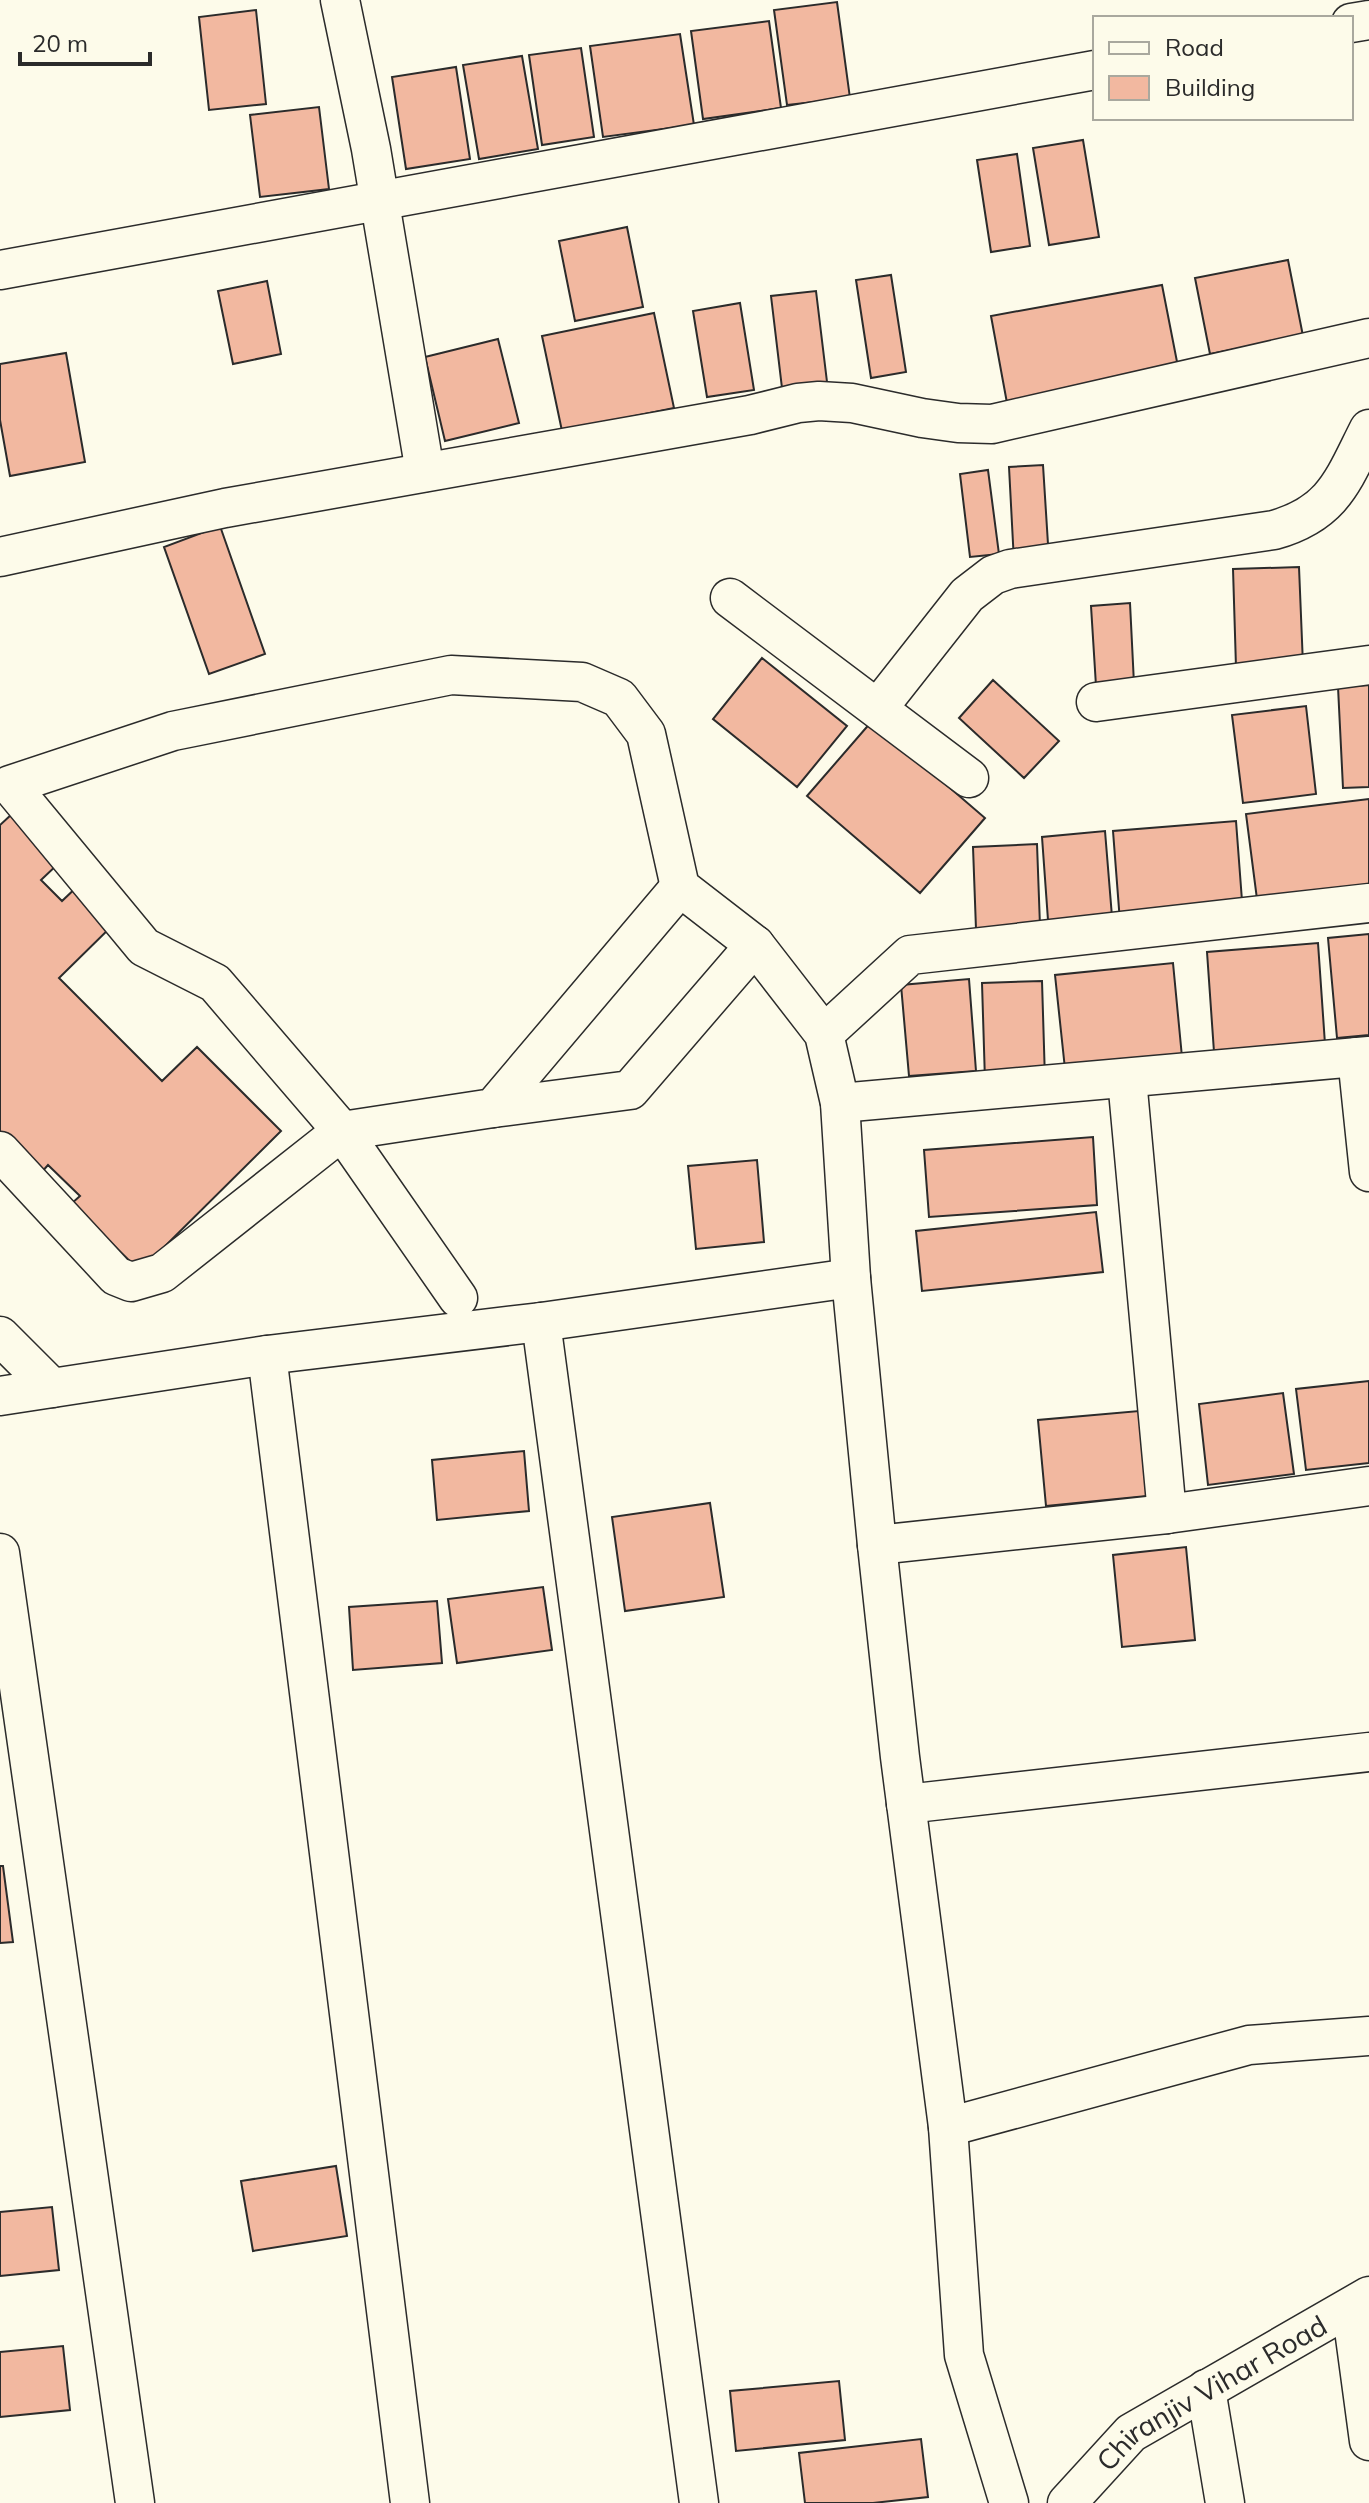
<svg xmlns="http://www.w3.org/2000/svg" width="1369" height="2503" viewBox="0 0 1369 2503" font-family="Mulish,sans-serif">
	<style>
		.building { fill: #f2b8a0; stroke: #2b2b2b; stroke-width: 2 }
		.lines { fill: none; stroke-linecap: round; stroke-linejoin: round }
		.street-casing { stroke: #2b2b2b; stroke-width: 41 }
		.street { stroke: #fdfbea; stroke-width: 38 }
		.labels { text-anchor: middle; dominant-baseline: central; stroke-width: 6; stroke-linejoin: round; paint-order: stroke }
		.street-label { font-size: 28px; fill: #2b2b2b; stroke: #fdfbea }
	</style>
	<rect width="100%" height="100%" fill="#fdfbea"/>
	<!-- building -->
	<path class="building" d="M837,2L850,98L787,105L774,10Z
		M256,10L266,104L209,110L199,17Z
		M769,21L781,108L703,119L691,31Z
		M680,34L694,125L603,137L590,46Z
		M581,48L594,137L542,145L529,55Z
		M522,56L538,149L479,159L463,65Z
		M456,67L470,159L406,169L392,77Z
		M319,107L329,189L260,197L250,115Z
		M1083,140L1099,237L1049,245L1033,148Z
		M1017,154L1030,246L991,252L977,160Z
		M627,227L643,307L575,321L559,241Z
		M1288,260L1303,336L1210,354L1195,278Z
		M891,275L906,372L871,378L856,280Z
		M267,281L281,354L233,364L218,291Z
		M1162,285L1179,372L1007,403L991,316Z
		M816,291L827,382L782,388L771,296Z
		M740,303L754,390L707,397L693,311Z
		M654,313L674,408L562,431L542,336Z
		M498,339L519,423L445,441L425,357Z
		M66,353L85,462L10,476L0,420V364Z
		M1043,465L1049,560L1014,562L1009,467Z
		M988,470L999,554L970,557L960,474Z
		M220,526L265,654L209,674L164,547Z
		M1299,567L1303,665L1236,667L1233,569Z
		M1130,603L1134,684L1096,686L1091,606Z
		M762,658L847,726L797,787L713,719Z
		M993,680L1059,741L1024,778L959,718Z
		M1369,685V787L1343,788L1338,687Z
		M1306,706L1316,794L1243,803L1232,715Z
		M872,721L985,818L920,893L807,796Z
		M1369,799V893L1258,907L1246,814Z
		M12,814L60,862L41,880L62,901L81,883L118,920L59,978L162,1081L197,1047L281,1131L140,1271L71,1204L80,1196L48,1165L41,1173L0,1132V825Z
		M1236,821L1243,914L1120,922L1113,831Z
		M1105,831L1113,929L1049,934L1042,837Z
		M1037,844L1040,926L976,929L973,847Z
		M1369,934V1035L1337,1038L1328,938Z
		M1318,943L1325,1044L1214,1052L1207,952Z
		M1173,963L1182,1057L1065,1069L1055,975Z
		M969,979L976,1071L909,1076L901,985Z
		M1042,981L1045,1080L985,1081L982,983Z
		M1093,1137L1097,1205L929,1217L924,1150Z
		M757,1160L764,1242L696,1249L688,1166Z
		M1096,1212L1103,1272L922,1291L916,1231Z
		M1369,1381V1463L1306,1470L1296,1389Z
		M1283,1393L1294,1474L1208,1485L1199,1404Z
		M1139,1411L1147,1496L1046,1506L1038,1420Z
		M524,1451L529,1511L437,1520L432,1460Z
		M710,1503L724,1597L625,1611L612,1517Z
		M1186,1547L1195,1640L1122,1647L1113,1555Z
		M543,1587L552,1650L457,1663L448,1599Z
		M437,1601L442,1663L353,1670L349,1607Z
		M0,1866H3L13,1942L0,1943Z
		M336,2166L347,2236L253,2251L241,2181Z
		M52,2207L59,2270L0,2276V2212Z
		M63,2346L70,2410L0,2417V2352Z
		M839,2381L845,2440L736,2451L730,2391Z
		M921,2439L928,2497L873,2503H805L799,2453Z"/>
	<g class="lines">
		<defs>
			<g id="street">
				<path d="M340,0L371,149L425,472"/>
				<path d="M1351,23L1369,20"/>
				<path d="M0,270L1095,70"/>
				<path d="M0,557L225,508L750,415L798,403L819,401L852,403L922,418L958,423L992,424L1369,338"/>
				<path d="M730,598L969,778"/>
				<path d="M1096,702L1369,665"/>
				<path d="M878,708L967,595L993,575L1010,569L1274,530C1334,513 1343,480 1369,429"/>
				<path d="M824,1034L910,955L1369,903"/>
				<path d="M1357,1057L1369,1172"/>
				<path d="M1127,1079L1167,1514"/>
				<path d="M840,1103L1369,1056"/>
				<path d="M493,1108L630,1090L755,945"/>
				<path d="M0,1151L116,1276L131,1282L162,1273L342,1131L493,1108L680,887"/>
				<path d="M458,1298L342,1131L215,983L144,947L10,785L173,731L451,675L582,682L619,698L646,734L680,887L755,945L824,1034L840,1103L851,1278L877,1545L900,1757L948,2127L964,2355L1009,2503"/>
				<path d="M541,1322L699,2503"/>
				<path d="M0,1336L52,1388"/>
				<path d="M267,1355L410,2503"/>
				<path d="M0,1396L267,1355L541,1322L851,1278"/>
				<path d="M877,1545L1167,1514L1369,1486"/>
				<path d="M0,1553L135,2503"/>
				<path d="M906,1804L1369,1752"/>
				<path d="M948,2127L1249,2045L1369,2036"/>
				<path d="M1351,2307L1369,2441"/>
				<path d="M1206,2389L1225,2503"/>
				<path id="s1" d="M1067,2503L1131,2433L1369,2296"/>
			</g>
		</defs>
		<!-- street casing -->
		<use href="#street" class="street-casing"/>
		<!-- street -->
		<use href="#street" class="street"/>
	</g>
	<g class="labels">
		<!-- street labels -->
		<g class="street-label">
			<text stroke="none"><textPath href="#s1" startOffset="184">Chiranjiv Vihar Road</textPath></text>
		</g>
	</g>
	<!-- legend -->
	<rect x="1093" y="16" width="260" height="104" fill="#fdfbea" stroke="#a9a89e" stroke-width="2"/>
	<rect x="1109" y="42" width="40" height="12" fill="#fdfbea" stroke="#a9a89e" stroke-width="2"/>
	<text x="1165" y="56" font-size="24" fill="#2b2b2b">Road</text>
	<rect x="1109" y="76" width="40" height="24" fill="#f2b8a0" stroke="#a9a89e" stroke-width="2"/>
	<text x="1165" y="96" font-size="24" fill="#2b2b2b">Building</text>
	<!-- scale -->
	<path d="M20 52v12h130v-12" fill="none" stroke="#2b2b2b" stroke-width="4"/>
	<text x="32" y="52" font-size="24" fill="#2b2b2b" stroke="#fdfbea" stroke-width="6" paint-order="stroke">20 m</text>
</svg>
